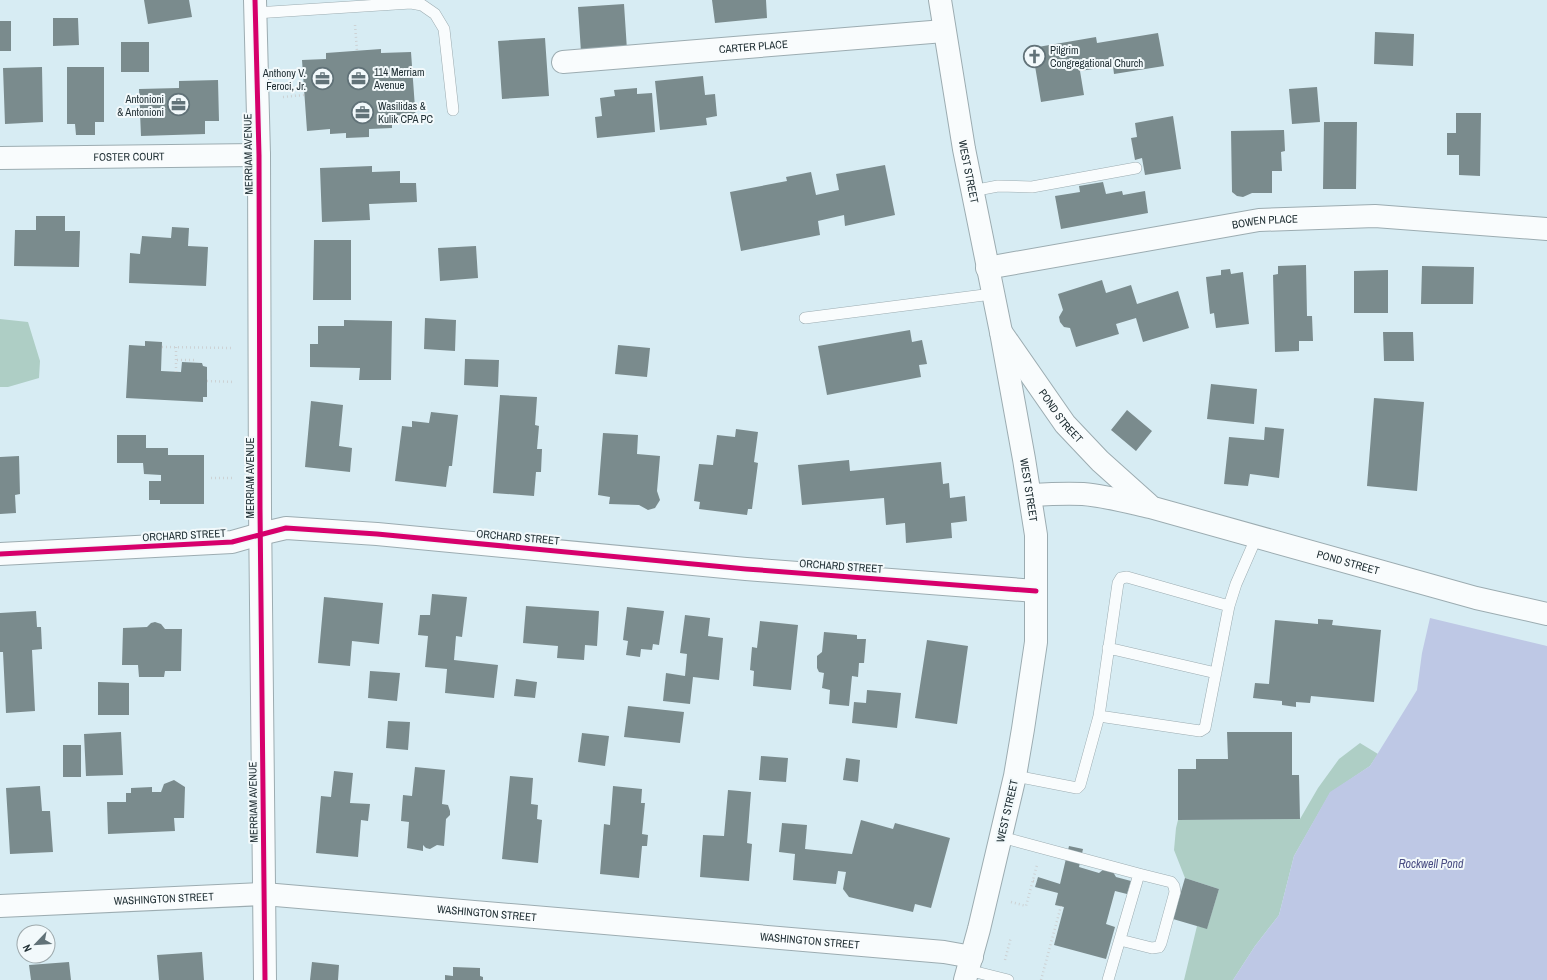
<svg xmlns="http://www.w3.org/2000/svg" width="1547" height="980" viewBox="0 0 1547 980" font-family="'Archivo Narrow',sans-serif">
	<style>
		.forest { fill: #aecec5 }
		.water { fill: #bec8e5 }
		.building { fill: #7a8b8d }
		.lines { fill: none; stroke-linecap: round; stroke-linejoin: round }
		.service-casing { stroke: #9cacb1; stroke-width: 12 }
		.minor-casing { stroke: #9cacb1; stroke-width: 24 }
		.tertiary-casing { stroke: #9cacb1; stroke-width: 24 }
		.secondary-casing { stroke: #9cacb1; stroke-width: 24 }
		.path { stroke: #cdd2d4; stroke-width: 2.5; stroke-dasharray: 1 3; stroke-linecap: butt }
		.service { stroke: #f9fcfd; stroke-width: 11 }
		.minor { stroke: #f9fcfd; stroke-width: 22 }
		.tertiary { stroke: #f9fcfd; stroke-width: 22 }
		.secondary { stroke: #f9fcfd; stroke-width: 22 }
		.cycleway-casing { stroke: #f2f9fb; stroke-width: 8 }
		.cycleway { stroke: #d6006c; stroke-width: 5 }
		.labels { text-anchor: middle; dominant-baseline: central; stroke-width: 4; stroke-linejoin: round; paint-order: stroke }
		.street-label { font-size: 11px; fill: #213035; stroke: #f2f9fb }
		.poi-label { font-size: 11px; fill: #213035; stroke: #f2f9fb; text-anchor: start }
		.water-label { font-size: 12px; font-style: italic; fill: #4b4f84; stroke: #f2f9fb }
	</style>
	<rect width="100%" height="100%" fill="#d7ecf3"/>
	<!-- forest -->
	<path class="forest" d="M0,319L28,322L40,361L39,378L8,387H0Z
		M1360,743L1378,754L1370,766L1330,793L1294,856L1279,915L1255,946L1233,980H1184L1197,926L1207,928L1219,889L1185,878L1174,850L1176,828L1178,820L1300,819L1318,788L1339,759Z"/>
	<!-- water -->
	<path class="water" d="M1430,618L1547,646V980H1233L1255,946L1279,915L1294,856L1330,792L1370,766L1417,690L1422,653Z"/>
	<!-- building -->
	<path class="building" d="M144,0H189L192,17L148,24Z
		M712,0H766L767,18L715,23Z
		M624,4L627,50L581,52L578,7Z
		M53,18H78L79,45L53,46Z
		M0,21H11V51H0Z
		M1375,32L1414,34L1413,66L1374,64Z
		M1158,33L1164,66L1114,74L1113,66L1080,71L1084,95L1041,102L1032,48L1096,37L1097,43Z
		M545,38L549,96L502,99L498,41Z
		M121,42H149V72H121Z
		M381,49V53L411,52L416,122L392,124V128L369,129V137L346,138V133L330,134V129L307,131L302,60L326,59V53Z
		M42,67L43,122L5,124L3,68Z
		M67,67H104V122H95V135H76L75,124H67Z
		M703,76L705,95L715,94L717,116L706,118L707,125L660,130L655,81Z
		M218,80L219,121H205V134L141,136L139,89L179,88V81Z
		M1317,87L1320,122L1292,124L1289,89Z
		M637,88V94L652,93L655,132L597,138L595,117L602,116L600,98L615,96L614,90Z
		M1456,113H1481L1480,176L1459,175V155H1447V133H1456Z
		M1173,116L1181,169L1145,175L1142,158L1135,160L1131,138L1137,137L1135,123Z
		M1324,122H1357L1356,189H1323Z
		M1284,130L1285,151L1281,152L1282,171H1272V193H1252L1243,197L1237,196L1232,192L1231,131Z
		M885,165L895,215L845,226L844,215L818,221L820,235L741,251L730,192L787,181L786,177L811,172L816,195L839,190L836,174Z
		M372,166V172L400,171V183H416L417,202L369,204L370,220L322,222L320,168Z
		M1103,182L1106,194L1122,191L1123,195L1145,191L1148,213L1061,229L1055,196L1080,192L1079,186Z
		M36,216H65V231H80L79,267L14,266L15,230H36Z
		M172,227L189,228L188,246L208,247L206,286L129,283L130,253L140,254L142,236L171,238Z
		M314,240H351V300H313Z
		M476,246L478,278L440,281L438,248Z
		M1306,265L1307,316H1312L1313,341H1299V351L1275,352L1273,275L1278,274V266Z
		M1422,266L1474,267L1473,304H1421Z
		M1230,269L1231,274L1243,272L1249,324L1216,328L1214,313L1210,314L1206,277L1221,275V270Z
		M1388,270V313H1354V271Z
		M1102,280L1106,293L1131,285L1137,304L1178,291L1189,328L1143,342L1136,318L1116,324L1119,334L1076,347L1070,328L1064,327L1060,322L1059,317L1063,310L1058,294Z
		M425,318L456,320L455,351L424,349Z
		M344,320L392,321L391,380H359L360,368L310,367V344H318V326H344Z
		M910,330L912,342L922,340L927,364L919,365L921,377L827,395L818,346Z
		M1383,332H1413L1414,361H1384Z
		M145,341L162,342L161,371L181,372L182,362L202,363L203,366L207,367V397H203V402L126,398L129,345L145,346Z
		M618,345L650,348L647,377L615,374Z
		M465,359L499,360L498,387L464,385Z
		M1211,384L1257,389L1254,424L1207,419Z
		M500,395L537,397L535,425L539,426L537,449H542L541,472H536L534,496L493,493Z
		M1374,398L1424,402L1417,491L1367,486Z
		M311,401L343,405L339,446L352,448L350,472L305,467Z
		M1127,410L1152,431L1136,451L1111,430Z
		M431,412L458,415L452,466H449L446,487L395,481L402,426L412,427V421L429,423Z
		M1265,427L1284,429L1279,478L1250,474L1248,486L1224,484L1229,437L1264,440Z
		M736,429L758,432L754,462L758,463L752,509H748L747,515L699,509L700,502L694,501L699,464L713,465L717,435L735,437Z
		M603,433L638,435L637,454L660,456L657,491L660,500L655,508L648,510L639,505L609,504L610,497L598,495Z
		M117,435H146V448H168V455H204V504H160V500H149V481H161V475L144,474L143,463H117Z
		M19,456L20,494L15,495L16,513L0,514V457Z
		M849,460L850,471L941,462L943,484L949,483L950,498L965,496L967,521L951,523L952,538L906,543L905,523L886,525L884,498L802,505L798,465Z
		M432,594L467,597L462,637L456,636L454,660L498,665L494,698L445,693L447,669L425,667L428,636L418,635L420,615H430Z
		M324,597L383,603L379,644L352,641L350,666L318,663Z
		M526,606L599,611L597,646L585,645L584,660L557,658L558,646L523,643Z
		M627,607L664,611L659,645L653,644L652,650L641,649L640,657L626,655L628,641L623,640Z
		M36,611L37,627H41L42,649L32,650L35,711L6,713L3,652H0V613Z
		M685,615L710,618L708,636L723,638L719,680L693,677L690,704L663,701L666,673L685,676L687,654L680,653Z
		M1318,619L1333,620L1332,625L1381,630L1374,702L1311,696L1310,703L1296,702V707L1282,705V701L1253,698L1255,683L1269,684L1275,620L1318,624Z
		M760,621L798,625L791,690L753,686L754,671L750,670L752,647L757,648Z
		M155,622L161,624L165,629H182L181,671H165L164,677H139L138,665H122L123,628L147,627L151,623Z
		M824,632L857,635V639H866L864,663H859L858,677L852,676L849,706L829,704L830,690L822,688L824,673L819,672L817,668V656L822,652Z
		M927,640L968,646L957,724L915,718Z
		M370,671L400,673L397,701L368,698Z
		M516,679L537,682L535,698L514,696Z
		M98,682L129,683V715H98Z
		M867,690L901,693L897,728L852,723L854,702L866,703Z
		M628,706L684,712L680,743L624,737Z
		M388,721L410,722L408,750L386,748Z
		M121,732L123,775L86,776L84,734Z
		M1227,732H1292V775H1299L1300,819L1178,820V769H1196V759H1228Z
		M582,733L609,736L605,766L578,762Z
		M63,745H81V777H63Z
		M761,756L788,758L786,782L759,780Z
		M846,758L860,760L858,782L843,780Z
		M415,767L445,770L442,804L448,805L450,811V815L446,819L444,846L437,845L430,849L426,848L423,845V851L407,848L409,822L401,821L403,795L412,796Z
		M334,771L353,773L350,803L370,804L368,821L361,820L358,857L316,853L321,796L331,797Z
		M510,776L533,778L531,804L538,805L537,819L542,820L538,863L502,859Z
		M174,780L185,787L184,818H174L175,831L108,834L107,802H126V793H131V788L152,787V792H161L164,784Z
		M40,786L42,811H50L53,852L10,854L6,788Z
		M613,786L642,789L641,803H645L642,834L648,835L647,846H642L639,878L600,874L604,824L610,825Z
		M728,790L751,792L747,843L752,844L749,881L700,877L703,835L724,836Z
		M861,820L893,829L895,823L950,838L931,908L915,904L913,912L849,897L843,889L846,872L838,871L836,884L793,880L795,854L779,852L782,823L807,825L805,849L852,854Z
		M1069,846L1083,849L1079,867L1099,873L1104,869L1113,872L1116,877L1131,881L1127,894L1115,891L1106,924L1115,927L1106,959L1054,945L1064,907L1055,905L1058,893L1035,887L1038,877L1060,884Z
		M1185,878L1219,889L1207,929L1173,919Z
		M202,952L204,980H159L157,955Z
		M69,962L71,980H31L29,965Z
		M312,962L339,965L338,980H310Z
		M453,967L480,968V976L483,977V980H445V975L453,976Z"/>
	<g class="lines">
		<defs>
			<path id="service" d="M255,13L411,3L422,5L435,14L444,29L453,110
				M972,191L998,186L1032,187L1136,168
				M805,318L992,294
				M1108,648L1216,673
				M1099,716L1118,583L1121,578L1127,577L1229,606
				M1015,776L1077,788L1080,785L1099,716L1200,731L1205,728L1229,606L1236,584L1257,536
				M1001,837L1139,874L1108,980
				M1120,940L1152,948L1159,947L1161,943L1175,892L1174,886L1171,882L1139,874
				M968,970L1008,980"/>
			<g id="minor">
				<path id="s1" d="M563,62L944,31"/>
				<path id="s2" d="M0,158L259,155"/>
				<path id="s3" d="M987,268L1259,220L1375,216L1547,229"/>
				<path d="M0,554L232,542L260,534"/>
			</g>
			<g id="tertiary">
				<path d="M255,0L259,155L260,509L265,980"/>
				<path id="s4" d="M1001,332L1065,424L1100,461L1148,504"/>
				<path id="s5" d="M1030,495C1048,494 1065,493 1083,494C1106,496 1128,502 1150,507L1476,598L1547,614"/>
				<path d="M260,534L286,528L377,534L746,569L1036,591"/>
				<path id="s6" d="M0,906L264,894L944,952L972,957"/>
			</g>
			<g id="secondary">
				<path id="s7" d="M940,0L964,149L1001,332L1024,459L1036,535V642L1023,729L1015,776L979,929L965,980"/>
			</g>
		</defs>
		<!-- service casing -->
		<use href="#service" class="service-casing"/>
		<!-- minor casing -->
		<use href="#minor" class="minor-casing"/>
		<!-- tertiary casing -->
		<use href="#tertiary" class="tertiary-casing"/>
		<!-- secondary casing -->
		<use href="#secondary" class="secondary-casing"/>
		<!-- path -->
		<path class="path" d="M355,25L357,51
			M283,97L304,95
			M162,347L234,348
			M177,360H196
			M176,372V347
			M207,381L235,382
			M211,478H233
			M1033,881L1037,882
			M1011,902L1026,906L1037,865
			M1005,960L1011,937
			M1041,980L1061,906"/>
		<!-- service -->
		<use href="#service" class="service"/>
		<!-- minor -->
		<use href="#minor" class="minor"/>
		<!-- tertiary -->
		<use href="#tertiary" class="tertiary"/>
		<!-- secondary -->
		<use href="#secondary" class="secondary"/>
		<defs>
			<path id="cycleway" d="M255,0L259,155L260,509L265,980
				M0,554L232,542L286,528L377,534L746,569L1036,591"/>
		</defs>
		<!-- cycleway casing -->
		<use href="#cycleway" class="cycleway-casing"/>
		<!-- cycleway -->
		<use href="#cycleway" class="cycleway"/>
	</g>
	<!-- icons -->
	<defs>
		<symbol id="church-ring" viewBox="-11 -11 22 22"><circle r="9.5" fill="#f2f9fb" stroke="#617278" stroke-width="1.5"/><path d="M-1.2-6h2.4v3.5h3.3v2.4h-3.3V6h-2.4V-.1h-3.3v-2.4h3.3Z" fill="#617278"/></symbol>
		<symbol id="office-ring" viewBox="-11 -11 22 22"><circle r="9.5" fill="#f2f9fb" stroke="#617278" stroke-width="1.5"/><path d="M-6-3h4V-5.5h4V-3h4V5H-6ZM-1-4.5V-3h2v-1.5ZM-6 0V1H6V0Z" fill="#617278"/></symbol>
	</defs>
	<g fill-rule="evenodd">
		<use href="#church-ring" x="1022" y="44" width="25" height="25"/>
		<use href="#office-ring" x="346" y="66" width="25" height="25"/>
		<use href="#office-ring" x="310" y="66" width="25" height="25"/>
		<use href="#office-ring" x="166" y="92" width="25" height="25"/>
		<use href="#office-ring" x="350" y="100" width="25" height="25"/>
	</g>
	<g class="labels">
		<!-- street labels -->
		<g class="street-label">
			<text stroke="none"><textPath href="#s1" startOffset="191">CARTER PLACE</textPath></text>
			<text transform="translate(248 154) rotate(-91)">MERRIAM AVENUE</text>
			<text stroke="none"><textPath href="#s2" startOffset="129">FOSTER COURT</textPath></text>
			<text stroke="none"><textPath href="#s7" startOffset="174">WEST STREET</textPath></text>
			<text stroke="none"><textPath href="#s3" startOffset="282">BOWEN PLACE</textPath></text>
			<text stroke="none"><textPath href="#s4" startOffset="103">POND STREET</textPath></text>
			<text transform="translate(250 478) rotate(-90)">MERRIAM AVENUE</text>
			<text stroke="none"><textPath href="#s7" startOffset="498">WEST STREET</textPath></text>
			<text transform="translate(184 535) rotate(-3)">ORCHARD STREET</text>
			<text transform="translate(518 537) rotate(5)">ORCHARD STREET</text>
			<text stroke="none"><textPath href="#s5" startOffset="327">POND STREET</textPath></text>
			<text transform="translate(841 566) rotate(4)">ORCHARD STREET</text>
			<text transform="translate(253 802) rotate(-91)">MERRIAM AVENUE</text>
			<text transform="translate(1007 811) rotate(-77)">WEST STREET</text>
			<text stroke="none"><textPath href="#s6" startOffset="164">WASHINGTON STREET</textPath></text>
			<text stroke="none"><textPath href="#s6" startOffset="488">WASHINGTON STREET</textPath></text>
			<text stroke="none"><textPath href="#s6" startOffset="812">WASHINGTON STREET</textPath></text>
		</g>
		<!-- poi labels -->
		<g class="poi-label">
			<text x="1050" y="50">Pilgrim<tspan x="1050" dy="13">Congregational Church</tspan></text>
			<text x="374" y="72">114 Merriam<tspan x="374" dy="13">Avenue</tspan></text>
			<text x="306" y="73" text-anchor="end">Anthony V.<tspan x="306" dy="13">Feroci, Jr.</tspan></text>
			<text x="164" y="99" text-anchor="end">Antonioni<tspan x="164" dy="13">&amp; Antonioni</tspan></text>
			<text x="378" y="106">Wasilidas &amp;<tspan x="378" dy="13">Kulik CPA PC</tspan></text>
		</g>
		<!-- water labels -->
		<g class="water-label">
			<text x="1431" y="864">Rockwell Pond</text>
		</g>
	</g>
	<!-- north arrow -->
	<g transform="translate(36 944) rotate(245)"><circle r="19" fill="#f2f9fb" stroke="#9ea9ac"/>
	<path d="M0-3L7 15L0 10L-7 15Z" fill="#617278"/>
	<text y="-6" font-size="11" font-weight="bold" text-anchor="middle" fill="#213035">N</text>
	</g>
</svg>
